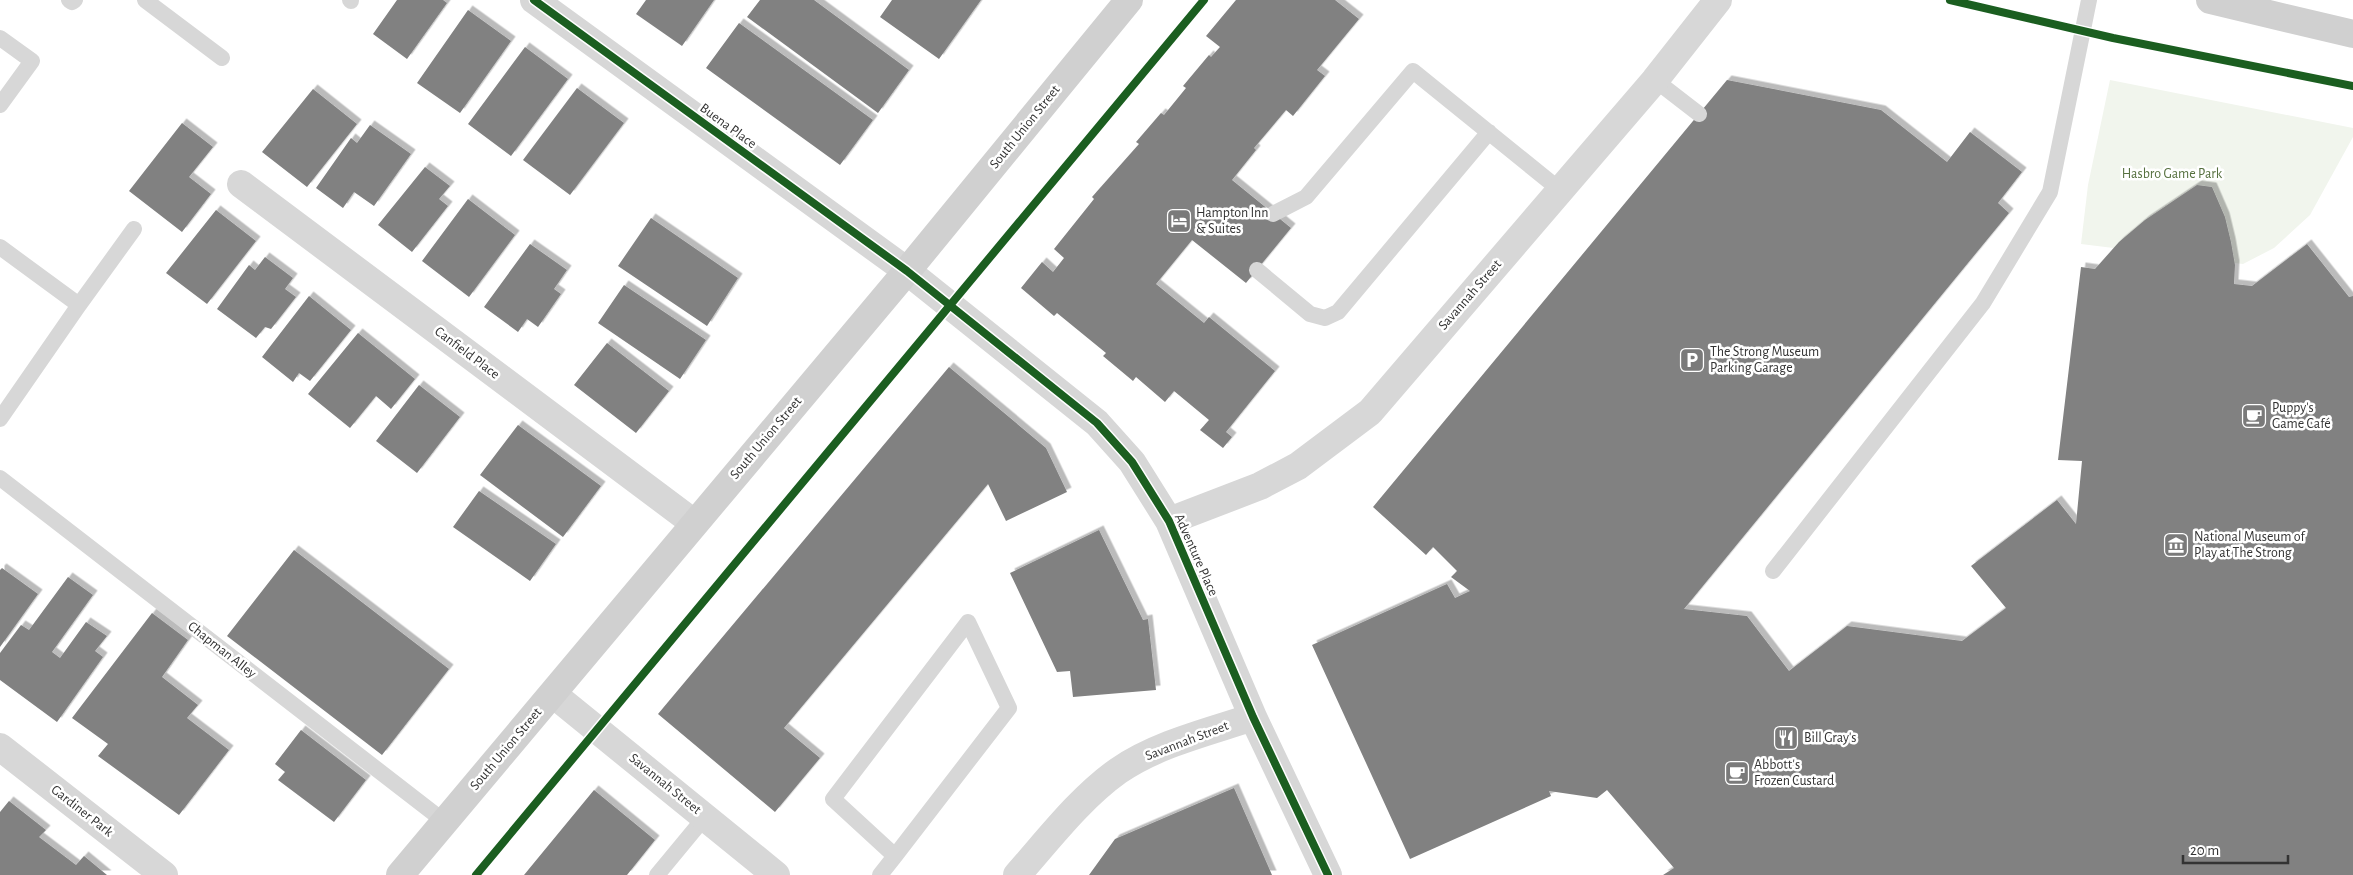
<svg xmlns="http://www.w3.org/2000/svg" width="2353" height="875" viewBox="0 0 2353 875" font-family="'Alegreya Sans',sans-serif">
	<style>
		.green { fill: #f1f5ed }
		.building { fill: #818181; filter: url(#shadow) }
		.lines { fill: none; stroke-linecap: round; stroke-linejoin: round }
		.service { stroke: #d7d7d7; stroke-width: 16 }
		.minor { stroke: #d7d7d7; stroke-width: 28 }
		.secondary { stroke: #d0d0d0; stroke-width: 28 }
		.cycleway-casing { stroke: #fff; stroke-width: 11 }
		.cycleway { stroke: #1b5e20; stroke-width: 8 }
		.labels { text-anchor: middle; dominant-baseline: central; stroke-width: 5; stroke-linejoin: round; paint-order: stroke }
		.street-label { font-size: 14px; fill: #333; stroke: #fff }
		.park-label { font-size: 14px; fill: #56703f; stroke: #fff }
		.poi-label { font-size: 14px; fill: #333; stroke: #fff; text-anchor: start }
	</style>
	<defs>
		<filter id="shadow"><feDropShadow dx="4.5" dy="-4.5" stdDeviation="0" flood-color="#0004"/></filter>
	</defs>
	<rect width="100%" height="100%" fill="#fff"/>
	<!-- green -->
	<path class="green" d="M2110,80L2353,128V137L2310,215L2274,248L2243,264L2081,244L2088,185Z"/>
	<!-- building -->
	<path class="building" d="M397,0H443L447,3L407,59L373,34Z
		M646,0H714L682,46L636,14Z
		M760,0H814L909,70L878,113L747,17Z
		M892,0H981L939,59L880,17Z
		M1236,0H1335L1359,19L1317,70L1325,76L1293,116L1286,110L1254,148L1256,150L1232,180L1291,228L1246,283L1192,240L1156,284L1204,323L1209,317L1275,371L1226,432L1232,437L1223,448L1200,430L1209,420L1174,391L1165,402L1136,377L1133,381L1103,356L1106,353L1057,313L1054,316L1021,288L1042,262L1053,272L1064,258L1054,249L1094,199L1092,197L1139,144L1136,142L1161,113L1164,115L1186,88L1183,86L1209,55L1211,57L1220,47L1206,36Z
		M468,10L511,41L460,113L417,83Z
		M739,23L873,120L840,165L706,68Z
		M525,47L568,79L511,156L468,124Z
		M1727,80L1881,110L1947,162L1970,132L2022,172L1998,203L2009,213L1684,609L1747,616L1789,671L1847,626L1962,641L2006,608L1971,566L2057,500L2076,524L2082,461L2058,460L2081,267L2095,269L2119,242L2145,220L2197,185L2212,187L2225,217L2231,242L2235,265L2234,284L2252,286L2307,244L2349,297L2353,296V875H1663L1674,868L1607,790L1597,798L1549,791L1551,796L1410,859L1312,645L1447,584L1455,598L1470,591L1451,577L1457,571L1433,547L1426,555L1373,507Z
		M577,88L624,123L570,195L523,160Z
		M313,89L357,124L307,187L262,152Z
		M182,123L213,147L189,177L211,194L182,232L129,191Z
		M370,125L411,154L374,206L354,192L343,208L316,188L351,138L357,143Z
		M425,167L450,186L439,199L448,206L412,252L378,225Z
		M468,199L515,235L469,297L422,261Z
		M216,210L256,241L207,304L166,273Z
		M651,218L738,278L707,326L618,266Z
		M530,244L567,270L554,289L561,294L538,327L527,319L518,332L484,307Z
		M265,257L293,278L285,289L296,297L271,329L265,327L256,338L217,309L249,265L255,270Z
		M624,285L706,340L680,379L598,323Z
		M309,296L351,330L310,381L299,373L293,382L262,357Z
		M358,333L415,379L391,409L376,396L350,428L308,394Z
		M607,343L669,391L636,433L574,385Z
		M949,367L1046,448L1067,492L1006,521L988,484L784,728L820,758L775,812L658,714Z
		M419,385L460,417L417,473L376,441Z
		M518,425L601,486L563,537L480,475Z
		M479,491L556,544L530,581L453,527Z
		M1099,530L1143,620L1148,619L1156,690L1073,697L1070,671L1057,672L1010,573Z
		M294,550L449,669L382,755L227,636Z
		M2,568L38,594L0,647V570Z
		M68,577L93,595L52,652L60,658L86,622L107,636L95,651L103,657L57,722L0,680V653L21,625L29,630Z
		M152,613L188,640L162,677L198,705L187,718L229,750L179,815L98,756L108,744L72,718Z
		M301,730L366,780L334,822L278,780L285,772L275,764Z
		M1234,788L1272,875H1089L1115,839Z
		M594,790L655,840L627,875H524Z
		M9,801L46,830L39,837L76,865L84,856L107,875H0V812Z"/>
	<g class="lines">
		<!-- service -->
		<path class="service" d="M69,0L72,2L75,0
			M145,0L222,58
			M350,0L351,1
			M0,38L32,61L0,105
			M1655,80L1699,114
			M1273,214L1306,197L1413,71L1560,190
			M0,247L79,305L0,419
			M1257,270L1310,314L1325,318L1338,312L1489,132
			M79,305L134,229
			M0,478L445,822
			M1773,571L1983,303L2050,192L2089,0
			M657,875L705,817
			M880,875L895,856L1009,708L968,622L833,799L895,856"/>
		<!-- minor -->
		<path class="minor" d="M534,0L907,271L1097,423L1132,462L1169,521L1253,717L1328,875
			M241,184L694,523
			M1169,521L1260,486L1298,466L1370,412L1655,80L1718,0
			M553,694L776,875
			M0,747L164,875
			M1017,875C1049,839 1079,799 1118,771C1157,744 1208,732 1253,717"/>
		<!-- secondary -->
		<path class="secondary" d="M2210,0L2353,34
			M400,875L907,271L1129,0"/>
		<defs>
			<path id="cycleway" d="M534,0L907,271L1097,423L1132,462L1169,521L1253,717L1328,875
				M1950,0L2113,38L2353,86
				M476,875L1204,0"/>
		</defs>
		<!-- cycleway casing -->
		<use href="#cycleway" class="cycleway-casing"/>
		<!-- cycleway -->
		<use href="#cycleway" class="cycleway"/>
	</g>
	<!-- icons -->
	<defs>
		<symbol id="hotel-square" viewBox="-11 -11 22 22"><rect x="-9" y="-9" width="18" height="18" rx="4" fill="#7a7a7a" stroke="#fff"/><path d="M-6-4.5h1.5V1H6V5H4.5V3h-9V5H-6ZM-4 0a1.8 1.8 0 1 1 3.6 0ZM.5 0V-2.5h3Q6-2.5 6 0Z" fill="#fff"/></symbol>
		<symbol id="parking-square" viewBox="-11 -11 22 22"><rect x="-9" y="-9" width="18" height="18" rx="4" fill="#7a7a7a" stroke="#fff"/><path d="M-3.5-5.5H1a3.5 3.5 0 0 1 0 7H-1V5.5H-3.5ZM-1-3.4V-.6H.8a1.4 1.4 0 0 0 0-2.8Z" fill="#fff"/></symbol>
		<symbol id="cafe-square" viewBox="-11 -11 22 22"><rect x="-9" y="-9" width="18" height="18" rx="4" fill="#7a7a7a" stroke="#fff"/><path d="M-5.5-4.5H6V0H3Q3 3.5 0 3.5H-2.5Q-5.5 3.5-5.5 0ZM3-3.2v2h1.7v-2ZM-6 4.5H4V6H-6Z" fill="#fff"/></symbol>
		<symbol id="museum-square" viewBox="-11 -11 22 22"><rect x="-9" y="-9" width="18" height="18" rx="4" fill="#7a7a7a" stroke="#fff"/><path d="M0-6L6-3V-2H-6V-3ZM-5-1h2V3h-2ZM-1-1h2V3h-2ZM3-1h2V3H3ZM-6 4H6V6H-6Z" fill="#fff"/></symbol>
		<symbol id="restaurant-square" viewBox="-11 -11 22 22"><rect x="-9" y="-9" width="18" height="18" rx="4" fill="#7a7a7a" stroke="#fff"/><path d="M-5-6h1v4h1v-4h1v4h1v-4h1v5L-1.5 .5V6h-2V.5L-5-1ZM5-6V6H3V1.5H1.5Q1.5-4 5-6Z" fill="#fff"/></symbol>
	</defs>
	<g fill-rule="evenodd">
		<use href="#hotel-square" x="1165" y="207" width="28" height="28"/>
		<use href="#parking-square" x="1678" y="346" width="28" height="28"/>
		<use href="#cafe-square" x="2240" y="402" width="28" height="28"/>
		<use href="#museum-square" x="2162" y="531" width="28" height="28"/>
		<use href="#restaurant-square" x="1772" y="724" width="28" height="28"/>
		<use href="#cafe-square" x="1723" y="759" width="28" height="28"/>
	</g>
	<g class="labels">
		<!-- street labels -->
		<g class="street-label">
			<text transform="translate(728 126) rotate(36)">Buena Place</text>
			<text transform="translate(1025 127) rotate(-51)">South Union Street</text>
			<text transform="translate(1470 295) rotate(-49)">Savannah Street</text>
			<text transform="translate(467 353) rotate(37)">Canfield Place</text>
			<text transform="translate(766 438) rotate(-50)">South Union Street</text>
			<text transform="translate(1196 555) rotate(66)">Adventure Place</text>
			<text transform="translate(222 650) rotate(38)">Chapman Alley</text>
			<text transform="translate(1187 741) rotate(-21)">Savannah Street</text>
			<text transform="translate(506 749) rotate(-50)">South Union Street</text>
			<text transform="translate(665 784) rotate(39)">Savannah Street</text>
			<text transform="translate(82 811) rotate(38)">Gardiner Park</text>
		</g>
		<!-- park labels -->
		<g class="park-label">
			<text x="2172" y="174">Hasbro Game Park</text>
		</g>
		<!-- poi labels -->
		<g class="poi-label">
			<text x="1196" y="213">Hampton Inn<tspan x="1196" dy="16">&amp; Suites</tspan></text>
			<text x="1710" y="352">The Strong Museum<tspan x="1710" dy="16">Parking Garage</tspan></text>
			<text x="2272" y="408">Puppy's<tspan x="2272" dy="16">Game Café</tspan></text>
			<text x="2194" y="537">National Museum of<tspan x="2194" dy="16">Play at The Strong</tspan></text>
			<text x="1804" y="738">Bill Gray's</text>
			<text x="1754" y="765">Abbott's<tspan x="1754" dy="16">Frozen Custard</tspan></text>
		</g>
	</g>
	<!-- scale -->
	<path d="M2183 855v8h105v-8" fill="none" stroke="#333333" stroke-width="2.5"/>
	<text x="2190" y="855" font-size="15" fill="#333333" stroke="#ffffff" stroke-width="4" paint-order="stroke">20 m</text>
</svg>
